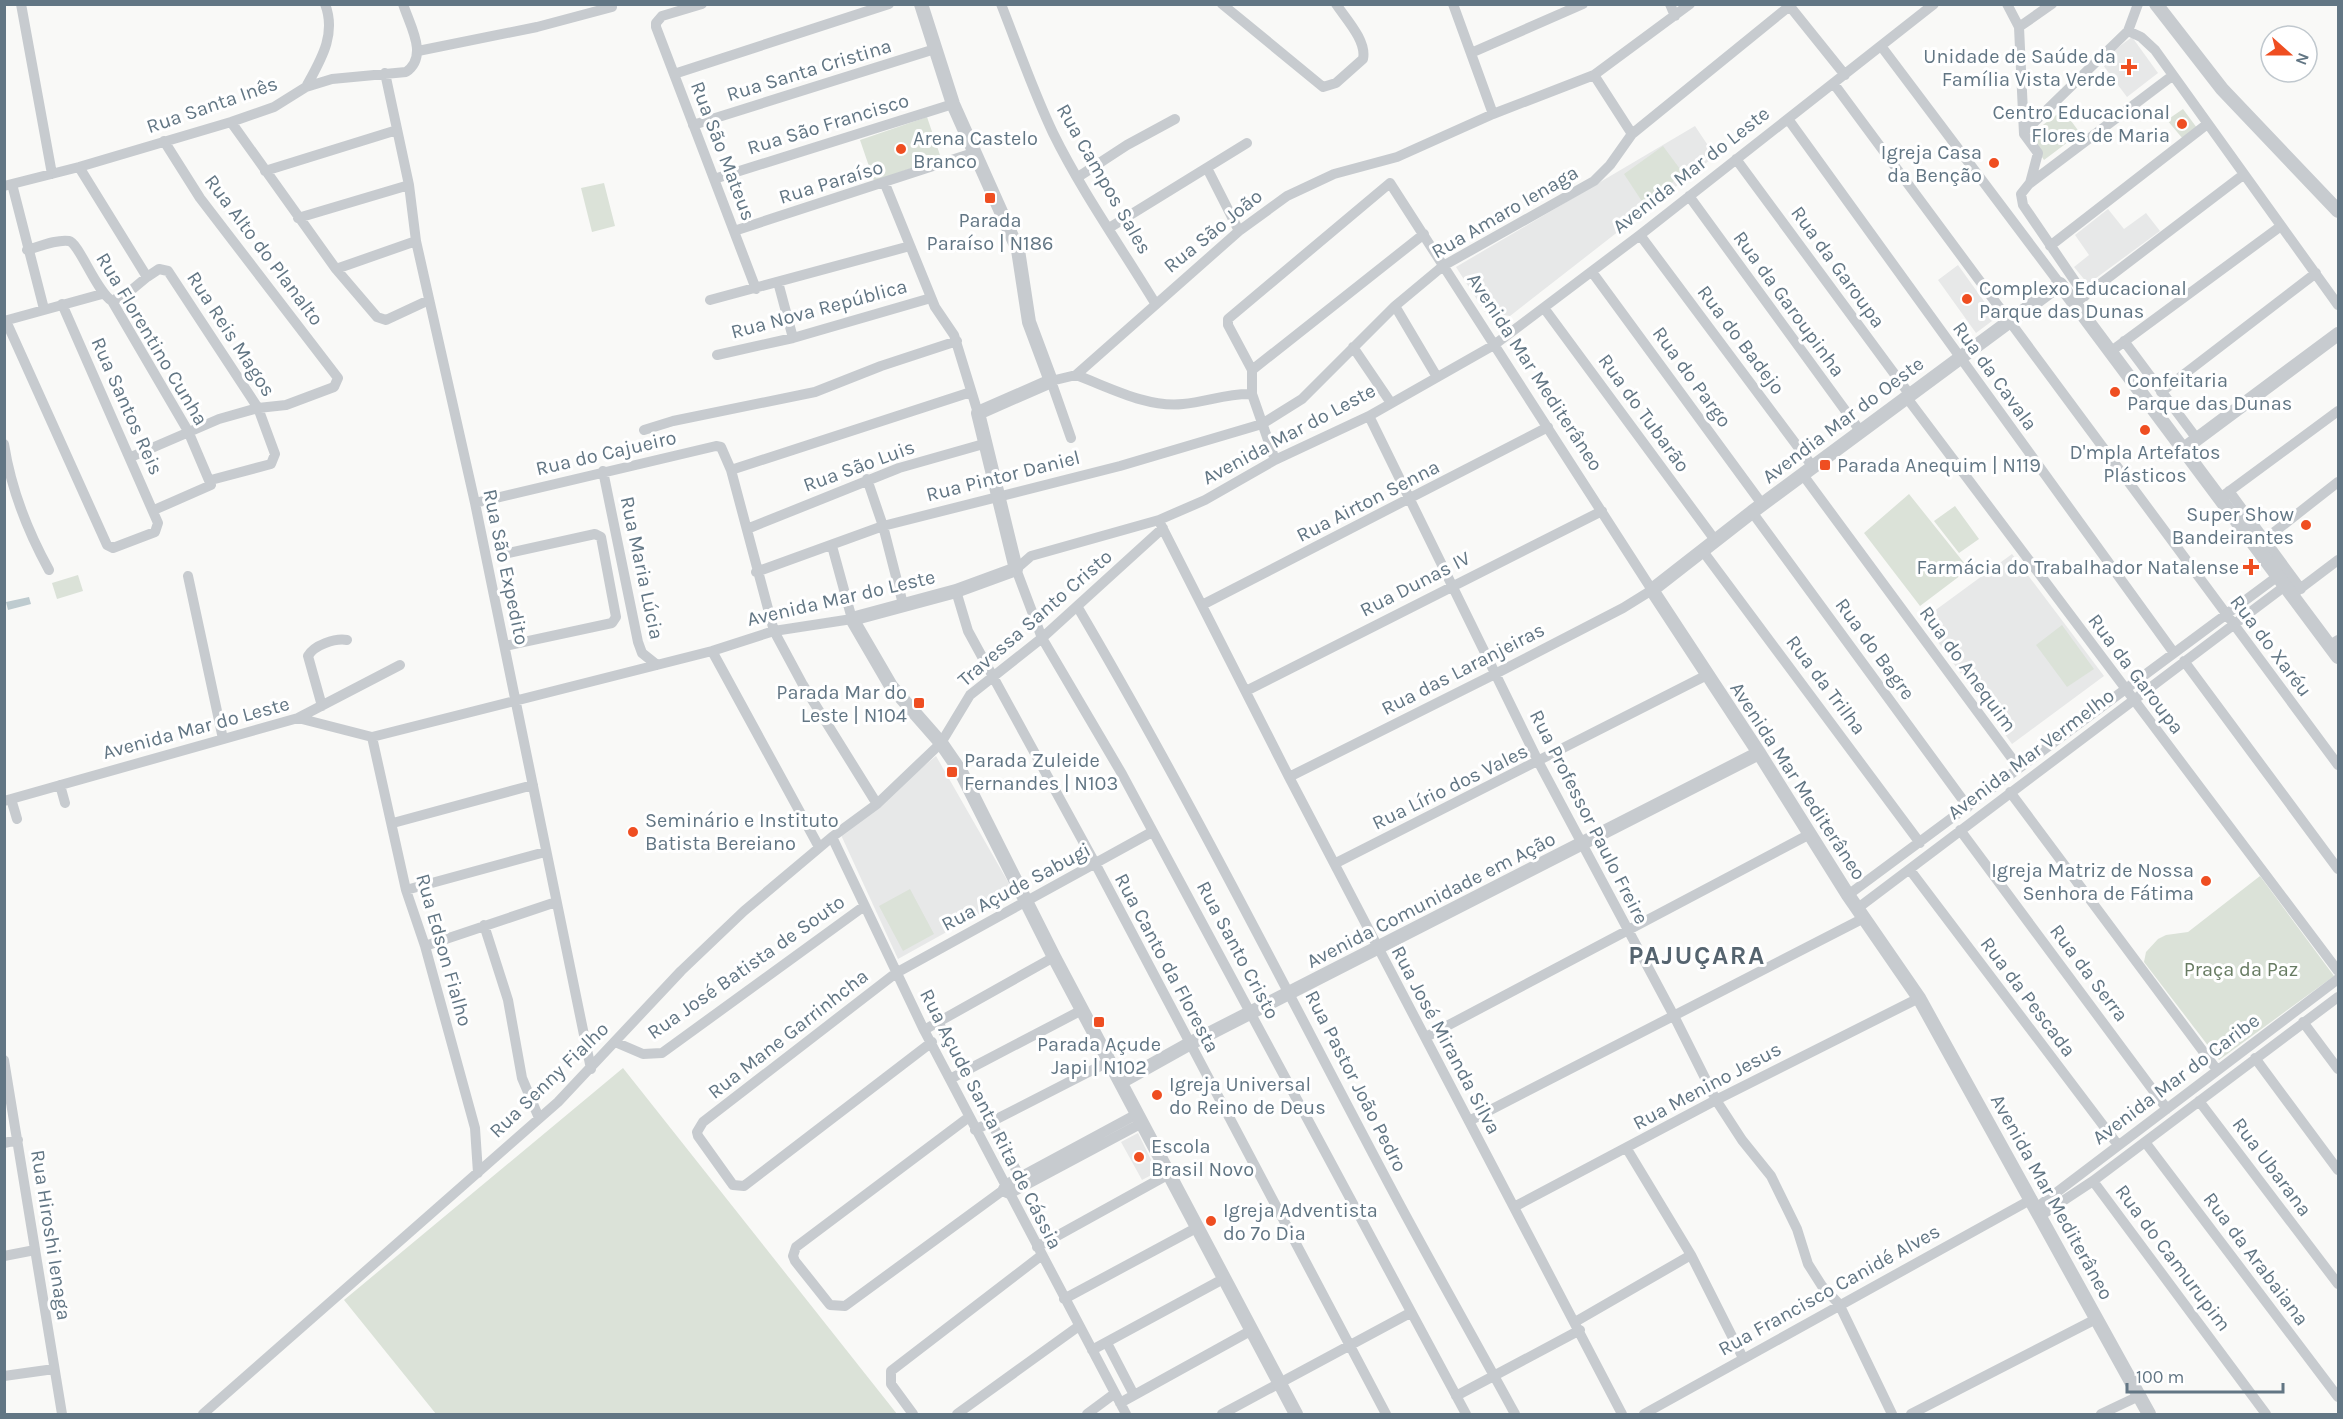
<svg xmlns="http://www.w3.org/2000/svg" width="2343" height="1419" viewBox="0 0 2343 1419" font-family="Karla,sans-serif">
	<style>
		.built { fill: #e7e8e8 }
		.green { fill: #dbe2d8 }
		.water { fill: #becbcf }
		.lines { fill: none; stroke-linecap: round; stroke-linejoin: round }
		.minor { stroke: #c7cbcf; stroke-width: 10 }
		.tertiary { stroke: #c7cbcf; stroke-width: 14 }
		.poi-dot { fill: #ef4e21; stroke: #fff; stroke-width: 2 }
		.labels { text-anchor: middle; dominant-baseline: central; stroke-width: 6; stroke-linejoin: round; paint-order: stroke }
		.poi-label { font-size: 20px; fill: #627684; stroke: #fff; text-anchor: start }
		.street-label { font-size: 20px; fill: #627684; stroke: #fff }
		.park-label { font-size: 20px; fill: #677b62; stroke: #fff }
		.district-label { font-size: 26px; font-weight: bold; letter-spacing: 1.5px; fill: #55646f; stroke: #fff }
	</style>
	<rect width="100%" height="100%" fill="#f9f9f7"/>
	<!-- built -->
	<path class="built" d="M2132,37L2158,73L2127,97L2100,61Z
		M1695,126L1715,156L1510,316L1485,312L1456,267Z
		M2108,209L2124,229L2146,213L2160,231L2088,284L2074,267L2089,255L2075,235Z
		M1958,265L1996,318L1976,333L1938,280Z
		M2012,554L2104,676L2012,744L1922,620Z
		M936,756L1015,894L898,959L841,835Z
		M1138,1133L1157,1172L1142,1180L1121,1142Z"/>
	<!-- green -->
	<path class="green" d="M2183,109L2197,128L2183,139L2167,120Z
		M2063,110L2080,133L2044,160L2028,136Z
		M927,117L941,158L874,181L860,140Z
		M1663,146L1683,173L1645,206L1624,174Z
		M604,183L615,226L592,232L581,188Z
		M1909,494L1969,569L1920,606L1864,533Z
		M1955,506L1979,539L1959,553L1934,521Z
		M78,575L83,591L57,599L52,583Z
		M2062,625L2094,669L2067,687L2036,645Z
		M2260,876L2334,976L2219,1060L2144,962L2146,952L2158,939L2166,935L2188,932Z
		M910,889L934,934L903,951L879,906Z
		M623,1068L897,1414H436L344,1300Z"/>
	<!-- water -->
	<path class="water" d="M29,597L31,604L8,610L6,602Z"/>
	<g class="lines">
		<!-- minor -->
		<path class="minor" d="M21,4L52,174
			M702,4L662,16L656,23V27L756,289
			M1001,4C1018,47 1033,91 1053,133C1082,192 1121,247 1155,303
			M1222,4L1323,87L1336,83L1363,59C1367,41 1346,19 1336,4
			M1453,4L1493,114
			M1670,4L1675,16
			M1788,4L1845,75
			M2007,4L2019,27L2024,134L2038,153L2030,183
			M2019,27L2052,4
			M2128,31L2141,37L2155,50L2338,305
			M1881,46L2060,284
			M418,51L537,27L612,7
			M1471,53L1583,4
			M385,73L409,185L416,241L475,503L591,1069
			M674,74L889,4
			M1594,75L1632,134
			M1834,84L2338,765
			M306,87C320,61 337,35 325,4
			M1788,119L2174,653
			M231,122L336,269L377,317L386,320L429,300
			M693,125L935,49
			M2026,130L2128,31L2138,4
			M1736,159L1910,395
			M79,167L147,277L159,269L168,271L258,408L275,454L271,464L211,480
			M1207,168L1239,231
			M265,171L397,130
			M1078,177L1127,145L1175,119
			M714,179L953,104
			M12,184L44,309
			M885,184L935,307L954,335L978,413
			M4,186L79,167L231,122L274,107L306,87L332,79L406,72C429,56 410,26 403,4
			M1689,196L1861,432
			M298,218L409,185
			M1109,228L1247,143
			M734,231L973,153
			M1640,235L1813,467
			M2050,246L2206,125
			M27,250C38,247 57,239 69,241C79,243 96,291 112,301L188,431L211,485L154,510
			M336,269L416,241
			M1592,272L1762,504
			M778,282L793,338
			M2085,296L2023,205L2021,194L2029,184L2172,76
			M710,300L910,246
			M2079,300L2243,175
			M112,301L129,292L147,277
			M1395,306L1437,377
			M1544,308L1715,540
			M4,321L102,294
			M6,321L107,545L113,548L155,532L158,523L62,304
			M2124,341L2197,439
			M1353,347L1391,403
			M2110,352L2281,226
			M717,355L793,338L931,298
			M1252,370L1424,234
			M1076,375C1109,387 1147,408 1183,404C1207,402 1227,393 1252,394
			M2161,392L2316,273
			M1907,398L2338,971
			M1369,416L1539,763L1674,1016L1716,1100L1742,1140L1771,1176L1797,1229L1808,1264L1822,1286L1839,1304L1892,1414
			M644,430L673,421L815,392L881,366L957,341
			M1071,438L1051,381L1076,375L1239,231L1287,196L1334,174L1397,157L1493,114L1594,75L1690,4
			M4,444C11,489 27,530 49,570
			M131,457L219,419L258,408L286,405L334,387L338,378L200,198L164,141
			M1275,460L1252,394V370L1228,325V319L1390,183L1652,590L1623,608L1495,674L1289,777
			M731,470L971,392
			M603,471L638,642L642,653L657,665
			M1803,475L2019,768
			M867,479L883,526L903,604
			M2229,491L2301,589
			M2220,498L2338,411
			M475,503L716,446L721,447L731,470L774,631L803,685L877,804
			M1752,512L1968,807
			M1160,523L1289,777L1622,1414
			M747,529L899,468L987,443
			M2259,544L2338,482
			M1702,550L1920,843
			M500,555L595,534L601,537L616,617L612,623L505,646
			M756,572L883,526L1120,466L1262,424L1302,399L1395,306L1443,266L1594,181L1610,165L1632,134L1792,4
			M188,576L223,739
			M956,591L968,631L1096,865L1386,1414
			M2297,591L2338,560
			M1204,604L1548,427
			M1077,606C1186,791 1282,982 1382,1171C1425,1253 1471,1333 1515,1414
			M2330,645L2338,640
			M712,651L819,847
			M2184,661L2338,869
			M1246,691L1602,511
			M322,706L308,656C314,645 335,638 347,640
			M298,718L400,665
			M372,737L406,890L425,946L475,1128L478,1173
			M60,785L65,803
			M2010,792L2217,1070
			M11,799L17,819
			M4,801L298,718L372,737L712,651L774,631L852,619L832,546
			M393,823L533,785
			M1960,830L2167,1109
			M832,837L924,1030L1126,1414
			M1336,863L1707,675
			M1910,870L2118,1145
			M406,890L545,852
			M1848,895L2278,576
			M1858,908L2285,586
			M484,925L508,1000L522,1078L539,1118
			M425,946L556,902
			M938,1022L965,1071
			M2303,1022L2338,1069
			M924,1030L1054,957
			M1426,1037L1810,834
			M615,1042L643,1054L662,1053L863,907
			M932,1042L744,1186L733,1185L698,1136L697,1132L703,1122L896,973L1152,832
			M2255,1058L2338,1170
			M4,1060L62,1414
			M950,1079L1082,1010
			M2199,1101L2338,1284
			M969,1117L796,1247L793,1256L795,1261L830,1305L845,1306L1002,1191L1005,1185L1137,1114
			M1469,1121L1864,918
			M991,1122L1023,1183
			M975,1130L1110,1061
			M2145,1142L2338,1397
			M4,1143L18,1140
			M1627,1149L1691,1255L1743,1358
			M2093,1181L2266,1414
			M1002,1191L1009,1194L1142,1123
			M1514,1207L1716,1100L1919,998
			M2036,1208L2338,979
			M2040,1216L2093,1181L2338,997
			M1037,1247L1169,1174
			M4,1256L35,1250
			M1064,1299L1198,1227
			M1575,1322L1691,1255
			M1107,1343L1134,1395
			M1092,1350L1225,1278
			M4,1376L54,1369
			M1456,1396L1580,1330
			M1120,1403L1252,1330
			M203,1414L558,1102L681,971L744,911L832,837L877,804L941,743L970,695L1042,638L1163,528
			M913,1414L891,1384V1371L1042,1255
			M957,1414L1079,1326
			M1087,1414L1114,1394
			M1222,1414L1410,1313
			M1466,1414L1122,774L1042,638L1016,569L1031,556L1159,520L1205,500L1275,460L1369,416L1494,345L1640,235L1934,4
			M1644,1414L2032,1199
			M1911,1414L2096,1319
			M2101,1414L2139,1396"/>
		<!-- tertiary -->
		<path class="tertiary" d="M921,4L953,104L1018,250L1029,322L1051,381L978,413L1016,569L956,591L852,619L891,686L941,743L961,772L1054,957L1296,1414
			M2156,4L2222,89L2338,211
			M2185,448L2338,334
			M1121,1082L1189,1044L1759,753
			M2149,1414L1919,998L1848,895L1759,753L1652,590L1752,512L2060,284L2338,657"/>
	</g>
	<!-- markers -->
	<g class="poi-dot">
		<path d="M2126 58h6v6h6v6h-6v6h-6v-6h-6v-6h6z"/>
		<circle cx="2182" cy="124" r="6"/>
		<circle cx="901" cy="149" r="6"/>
		<circle cx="1994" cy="163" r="6"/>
		<rect x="984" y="192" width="12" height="12" rx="3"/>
		<circle cx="1967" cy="299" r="6"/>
		<circle cx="2115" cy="392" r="6"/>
		<circle cx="2145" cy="430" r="6"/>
		<rect x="1819" y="459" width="12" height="12" rx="3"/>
		<circle cx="2306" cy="525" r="6"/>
		<path d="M2248 558h6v6h6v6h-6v6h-6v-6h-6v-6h6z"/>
		<rect x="913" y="697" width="12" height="12" rx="3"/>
		<rect x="946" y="766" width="12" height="12" rx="3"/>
		<circle cx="633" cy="832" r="6"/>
		<circle cx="2206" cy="881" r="6"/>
		<rect x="1093" y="1016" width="12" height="12" rx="3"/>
		<circle cx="1157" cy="1095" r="6"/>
		<circle cx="1139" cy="1157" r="6"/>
		<circle cx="1211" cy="1221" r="6"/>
	</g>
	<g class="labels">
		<!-- poi labels -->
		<g class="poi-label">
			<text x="2116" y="56" text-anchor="end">Unidade de Saúde da<tspan x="2116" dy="23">Família Vista Verde</tspan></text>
			<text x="2170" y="112" text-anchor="end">Centro Educacional<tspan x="2170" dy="23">Flores de Maria</tspan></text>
			<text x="913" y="138">Arena Castelo<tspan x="913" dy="23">Branco</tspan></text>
			<text x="1982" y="152" text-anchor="end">Igreja Casa<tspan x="1982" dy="23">da Benção</tspan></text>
			<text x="990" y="220" text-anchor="middle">Parada<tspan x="990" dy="23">Paraíso | N186</tspan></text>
			<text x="1979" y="288">Complexo Educacional<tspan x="1979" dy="23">Parque das Dunas</tspan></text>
			<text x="2127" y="380">Confeitaria<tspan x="2127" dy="23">Parque das Dunas</tspan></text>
			<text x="2145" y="452" text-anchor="middle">D'mpla Artefatos<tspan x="2145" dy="23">Plásticos</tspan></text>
			<text x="1837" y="465">Parada Anequim | N119</text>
			<text x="2294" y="514" text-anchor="end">Super Show<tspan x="2294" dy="23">Bandeirantes</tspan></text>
			<text x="2239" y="567" text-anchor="end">Farmácia do Trabalhador Natalense</text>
			<text x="907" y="692" text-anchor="end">Parada Mar do<tspan x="907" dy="23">Leste | N104</tspan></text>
			<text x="964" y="760">Parada Zuleide<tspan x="964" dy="23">Fernandes | N103</tspan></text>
			<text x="645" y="820">Seminário e Instituto<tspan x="645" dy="23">Batista Bereiano</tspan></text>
			<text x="2194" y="870" text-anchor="end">Igreja Matriz de Nossa<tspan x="2194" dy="23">Senhora de Fátima</tspan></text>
			<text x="1099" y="1044" text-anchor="middle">Parada Açude<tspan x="1099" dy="23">Japi | N102</tspan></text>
			<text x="1169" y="1084">Igreja Universal<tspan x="1169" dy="23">do Reino de Deus</tspan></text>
			<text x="1151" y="1146">Escola<tspan x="1151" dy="23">Brasil Novo</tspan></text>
			<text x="1223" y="1210">Igreja Adventista<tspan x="1223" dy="23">do 7º Dia</tspan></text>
		</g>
		<!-- street labels -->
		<g class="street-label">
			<text transform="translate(809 70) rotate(-17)">Rua Santa Cristina</text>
			<text transform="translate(212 105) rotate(-19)">Rua Santa Inês</text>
			<text transform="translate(828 124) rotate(-17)">Rua São Francisco</text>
			<text transform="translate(723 151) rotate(69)">Rua São Mateus</text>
			<text transform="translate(1691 170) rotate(-38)">Avenida Mar do Leste</text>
			<text transform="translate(1104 179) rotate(60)">Rua Campos Sales</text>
			<text transform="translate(831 182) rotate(-17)">Rua Paraíso</text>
			<text transform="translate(1505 212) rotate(-30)">Rua Amaro Ienaga</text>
			<text transform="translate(1213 231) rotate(-39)">Rua São João</text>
			<text transform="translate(264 250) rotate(53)">Rua Alto do Planalto</text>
			<text transform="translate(1838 267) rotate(54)">Rua da Garoupa</text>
			<text transform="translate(1789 304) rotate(54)">Rua da Garoupinha</text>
			<text transform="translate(819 309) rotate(-15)">Rua Nova República</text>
			<text transform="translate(231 334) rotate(57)">Rua Reis Magos</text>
			<text transform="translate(152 339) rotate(59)">Rua Florentino Cunha</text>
			<text transform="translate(1741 340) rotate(53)">Rua do Badejo</text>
			<text transform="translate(1535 372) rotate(57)">Avenida Mar Mediterâneo</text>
			<text transform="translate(1995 376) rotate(54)">Rua da Cavala</text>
			<text transform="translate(1692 377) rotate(54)">Rua do Pargo</text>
			<text transform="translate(127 406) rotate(66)">Rua Santos Reis</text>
			<text transform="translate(1644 413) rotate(54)">Rua do Tubarão</text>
			<text transform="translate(1843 420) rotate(-37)">Avendia Mar do Oeste</text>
			<text transform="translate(1289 434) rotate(-28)">Avenida Mar do Leste</text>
			<text transform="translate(606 453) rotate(-13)">Rua do Cajueiro</text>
			<text transform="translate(859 466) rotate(-20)">Rua São Luis</text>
			<text transform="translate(1003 476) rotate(-14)">Rua Pintor Daniel</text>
			<text transform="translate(1368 501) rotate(-27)">Rua Airton Senna</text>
			<text transform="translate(506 567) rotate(78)">Rua São Expedito</text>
			<text transform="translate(642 568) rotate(78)">Rua Maria Lúcia</text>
			<text transform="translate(1415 584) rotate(-27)">Rua Dunas IV</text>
			<text transform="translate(841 598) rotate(-13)">Avenida Mar do Leste</text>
			<text transform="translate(1035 618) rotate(-41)">Travessa Santo Cristo</text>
			<text transform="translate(2271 646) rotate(53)">Rua do Xaréu</text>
			<text transform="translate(1875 649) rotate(54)">Rua do Bagre</text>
			<text transform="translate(1463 669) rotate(-27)">Rua das Laranjeiras</text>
			<text transform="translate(1968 669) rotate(54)">Rua do Anequim</text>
			<text transform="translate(2136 674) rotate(53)">Rua da Garoupa</text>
			<text transform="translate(1826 685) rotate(53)">Rua da Trilha</text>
			<text transform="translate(196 728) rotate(-15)">Avenida Mar do Leste</text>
			<text transform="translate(2031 754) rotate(-37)">Avenida Mar Vermelho</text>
			<text transform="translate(1798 781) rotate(57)">Avenida Mar Mediterâneo</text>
			<text transform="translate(1450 787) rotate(-26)">Rua Lírio dos Vales</text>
			<text transform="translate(1589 817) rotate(63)">Rua Professor Paulo Freire</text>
			<text transform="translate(1016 887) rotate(-28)">Rua Açude Sabugi</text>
			<text transform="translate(1431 900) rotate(-27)">Avenida Comunidade em Ação</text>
			<text transform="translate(444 950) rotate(74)">Rua Edson Fialho</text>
			<text transform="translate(1238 950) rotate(62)">Rua Santo Cristo</text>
			<text transform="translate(1167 963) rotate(62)">Rua Canto da Floresta</text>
			<text transform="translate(746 967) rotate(-35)">Rua José Batista de Souto</text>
			<text transform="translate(2089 973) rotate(53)">Rua da Serra</text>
			<text transform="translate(2028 997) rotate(53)">Rua da Pescada</text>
			<text transform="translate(788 1034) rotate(-38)">Rua Mane Garrinhcha</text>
			<text transform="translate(1446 1040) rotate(62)">Rua José Miranda Silva</text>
			<text transform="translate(2176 1079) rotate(-37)">Avenida Mar do Caribe</text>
			<text transform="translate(549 1080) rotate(-44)">Rua Senny Fialho</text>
			<text transform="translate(1356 1081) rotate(63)">Rua Pastor João Pedro</text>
			<text transform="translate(1707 1086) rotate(-28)">Rua Menino Jesus</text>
			<text transform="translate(991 1119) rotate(63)">Rua Açude Santa Rita de Cássia</text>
			<text transform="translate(2272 1167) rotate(53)">Rua Ubarana</text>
			<text transform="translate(2052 1197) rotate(61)">Avenida Mar Mediterâneo</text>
			<text transform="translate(51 1235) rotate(81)">Rua Hiroshi Ienaga</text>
			<text transform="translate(2173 1258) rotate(53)">Rua do Camurupim</text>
			<text transform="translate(2256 1259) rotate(53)">Rua da Arabaiana</text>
			<text transform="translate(1829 1290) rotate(-29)">Rua Francisco Canidé Alves</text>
		</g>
		<!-- park labels -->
		<g class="park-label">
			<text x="2241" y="969">Praça da Paz</text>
		</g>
		<!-- district labels -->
		<g class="district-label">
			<text x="1697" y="955">PAJUÇARA</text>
		</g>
	</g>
	<!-- border -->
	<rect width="2343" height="1419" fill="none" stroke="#627684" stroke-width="12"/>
	<!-- north arrow -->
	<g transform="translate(2289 54) rotate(111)"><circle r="28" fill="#ffffff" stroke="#c0c8ce" stroke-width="1.5"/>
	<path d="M0-4.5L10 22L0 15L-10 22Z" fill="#ef4e21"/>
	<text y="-9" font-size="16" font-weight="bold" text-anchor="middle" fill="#627684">N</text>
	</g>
	<!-- scale -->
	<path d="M2127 1383v9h156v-9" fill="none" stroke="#627684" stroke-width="3"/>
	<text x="2136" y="1383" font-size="18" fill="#627684" stroke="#ffffff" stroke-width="4.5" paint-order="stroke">100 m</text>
</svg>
